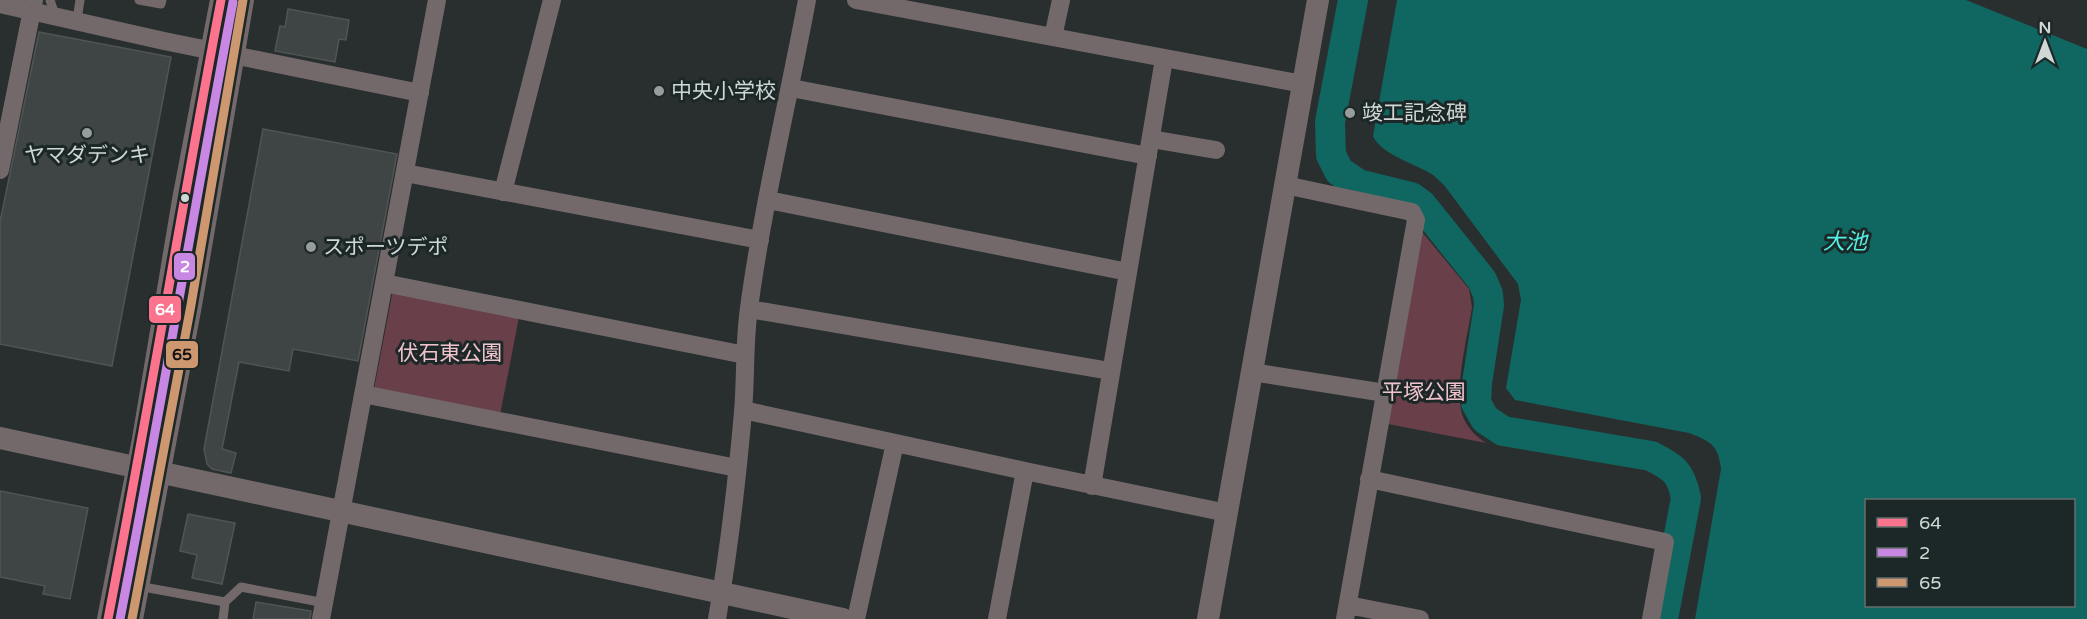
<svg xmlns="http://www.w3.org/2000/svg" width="2087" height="619" viewBox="0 0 2087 619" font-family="'Varela Round','Noto Sans JP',sans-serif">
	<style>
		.green { fill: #69404a }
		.water { fill: #106660; fill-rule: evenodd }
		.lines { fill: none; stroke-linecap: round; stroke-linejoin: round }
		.river { stroke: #106660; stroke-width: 30 }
		.building { fill: #3f4544; stroke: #505554; stroke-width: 1.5 }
		.service { stroke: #73696b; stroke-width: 9 }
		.minor { stroke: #73696b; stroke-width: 18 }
		.tertiary { stroke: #73696b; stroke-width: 22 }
		.bus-1-casing { stroke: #1c2827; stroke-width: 14 }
		.bus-2-casing { stroke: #1c2827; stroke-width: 14 }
		.bus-3-casing { stroke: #1c2827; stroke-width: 14 }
		.bus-1 { stroke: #fc738d; stroke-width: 9 }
		.bus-2 { stroke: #c787e3; stroke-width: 9 }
		.bus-3 { stroke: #cd976f; stroke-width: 9 }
		.poi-dot { fill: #969d9c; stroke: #1c2827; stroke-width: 2 }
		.bus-dot { fill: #d0d8d6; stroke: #1c2827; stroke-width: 2 }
		.labels { text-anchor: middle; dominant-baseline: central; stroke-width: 6; stroke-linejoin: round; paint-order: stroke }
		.poi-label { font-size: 21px; fill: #d0d8d6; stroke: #1c2827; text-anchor: start }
		.park-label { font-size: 21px; fill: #f1c4cd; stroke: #1c2827 }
		.water-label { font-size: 22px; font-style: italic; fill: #53efe2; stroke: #1c2827 }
		.line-badge { stroke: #1c2827; stroke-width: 2 }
		.badge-label { font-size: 16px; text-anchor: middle; font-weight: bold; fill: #fff }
		.pale-badge-label { font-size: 16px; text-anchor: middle; font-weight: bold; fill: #111 }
	</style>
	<rect width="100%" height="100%" fill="#292f2f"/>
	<!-- green -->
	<path class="green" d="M1418,227L1469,289L1472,307C1468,335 1452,395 1464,419C1469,430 1477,437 1486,443L1383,423Z
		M393,290L519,317L500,415L374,389Z"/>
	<!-- water -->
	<path class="water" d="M1397,0H1966L2087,49V619H1695L1721,469C1718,444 1711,442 1689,433L1515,400L1506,388L1521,300L1518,284L1444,185C1440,182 1437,178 1433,175C1417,164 1381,155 1373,136ZM1866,500H2074V606H1866Z"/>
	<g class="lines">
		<!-- river -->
		<path class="river" d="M1353,0L1330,122L1331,155L1339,171L1358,184L1411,197L1422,205L1482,280L1488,294L1489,305L1477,383L1476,403L1485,419L1503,431L1651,456C1673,467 1681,472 1686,498L1663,619"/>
	</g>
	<!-- building -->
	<path class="building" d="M288,9L349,20L346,40L339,39L335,62L275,51L280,26L285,27Z
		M39,32L171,57L112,366L0,344V222Z
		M263,129L397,154L358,361L293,349L289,371L239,362L222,449L236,453L231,473L212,469L207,464L204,449Z
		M0,491L88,508L70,599L43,594L45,586L0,577Z
		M188,514L235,523L222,584L192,578L197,555L180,551Z
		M256,602L311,611L310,619H253Z"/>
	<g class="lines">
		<!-- service -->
		<path class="service" d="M50,0L55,15
			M139,0L161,4L162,0
			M77,20L80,0
			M138,586L225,602L241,587L325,603
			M223,619L225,602"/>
		<!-- minor -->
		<path class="minor" d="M856,0L1303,84
			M0,4L164,41L420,93
			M1053,37L1061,0
			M791,88L1148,156
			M1151,139L1216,150
			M0,170L34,0
			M405,173L760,240
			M1285,185L1412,212L1416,220L1345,619
			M503,192L552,0
			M768,200L1128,272
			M384,283L745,355
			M749,309L1110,371
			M1252,372L1385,393
			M363,394L737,468
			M743,410L1025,471L1227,513
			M1369,479L1665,542L1651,619
			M1092,486L1164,59
			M1348,605L1420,619
			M321,619L437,0
			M717,619C729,550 737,481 743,412C746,377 744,342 749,308C763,204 788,102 807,0
			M856,619L895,443
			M997,619L1025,471"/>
		<!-- tertiary -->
		<path class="tertiary" d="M0,438L843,619
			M108,619L143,439L183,200L221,0
			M132,619L191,305L243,0
			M1208,619L1318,0"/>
		<defs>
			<path id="bus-1" d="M108,619C148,413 182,206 221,0"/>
			<path id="bus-2" d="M120,619C160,414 194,208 233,2"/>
			<path id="bus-3" d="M132,619L191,305L243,0"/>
		</defs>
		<!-- bus-1 casing -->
		<use href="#bus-1" class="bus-1-casing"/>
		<!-- bus-2 casing -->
		<use href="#bus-2" class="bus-2-casing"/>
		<!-- bus-3 casing -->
		<use href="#bus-3" class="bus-3-casing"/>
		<!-- bus-1 -->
		<use href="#bus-1" class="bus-1"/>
		<!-- bus-2 -->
		<use href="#bus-2" class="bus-2"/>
		<!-- bus-3 -->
		<use href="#bus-3" class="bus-3"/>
	</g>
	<!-- markers -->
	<g class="poi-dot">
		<circle cx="659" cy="91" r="6"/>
		<circle cx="1350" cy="113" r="6"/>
		<circle cx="87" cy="133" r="6"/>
		<circle cx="311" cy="247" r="6"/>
	</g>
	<circle class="bus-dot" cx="185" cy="198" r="5"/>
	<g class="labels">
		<!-- poi labels -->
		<g class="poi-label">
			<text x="671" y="91">中央小学校</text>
			<text x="1362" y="113">竣工記念碑</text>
			<text x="87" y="155" text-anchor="middle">ヤマダデンキ</text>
			<text x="323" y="247">スポーツデポ</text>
		</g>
		<!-- park labels -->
		<g class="park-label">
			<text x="450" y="353">伏石東公園</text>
			<text x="1424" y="392">平塚公園</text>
		</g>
		<!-- water labels -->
		<g class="water-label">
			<text x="1845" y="242">大池</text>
		</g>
	</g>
	<g class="line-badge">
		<rect x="173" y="252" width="23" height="29" rx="6" fill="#c787e3"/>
		<rect x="148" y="295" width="34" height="29" rx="6" fill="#fc738d"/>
		<rect x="165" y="340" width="34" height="29" rx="6" fill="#cd976f"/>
	</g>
	<g class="badge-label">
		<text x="185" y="272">2</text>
		<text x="165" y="315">64</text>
	</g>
	<g class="pale-badge-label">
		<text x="182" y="360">65</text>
	</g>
	<!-- legend -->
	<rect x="1865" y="499" width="210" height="108" fill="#1c2827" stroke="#646e6d" stroke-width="1.5"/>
	<rect x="1877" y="518" width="30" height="9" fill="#fc738d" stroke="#646e6d" stroke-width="1.5"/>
	<text x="1919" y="529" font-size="18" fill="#d0d8d6">64</text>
	<rect x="1877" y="548" width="30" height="9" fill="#c787e3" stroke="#646e6d" stroke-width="1.5"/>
	<text x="1919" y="559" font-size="18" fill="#d0d8d6">2</text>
	<rect x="1877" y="578" width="30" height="9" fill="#cd976f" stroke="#646e6d" stroke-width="1.5"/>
	<text x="1919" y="589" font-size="18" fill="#d0d8d6">65</text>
	<!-- north arrow -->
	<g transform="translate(2045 42)" stroke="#1c2827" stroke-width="4.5" paint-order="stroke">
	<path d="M0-4.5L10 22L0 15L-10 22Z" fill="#d0d8d6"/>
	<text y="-9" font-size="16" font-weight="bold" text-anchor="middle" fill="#d0d8d6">N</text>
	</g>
</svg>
